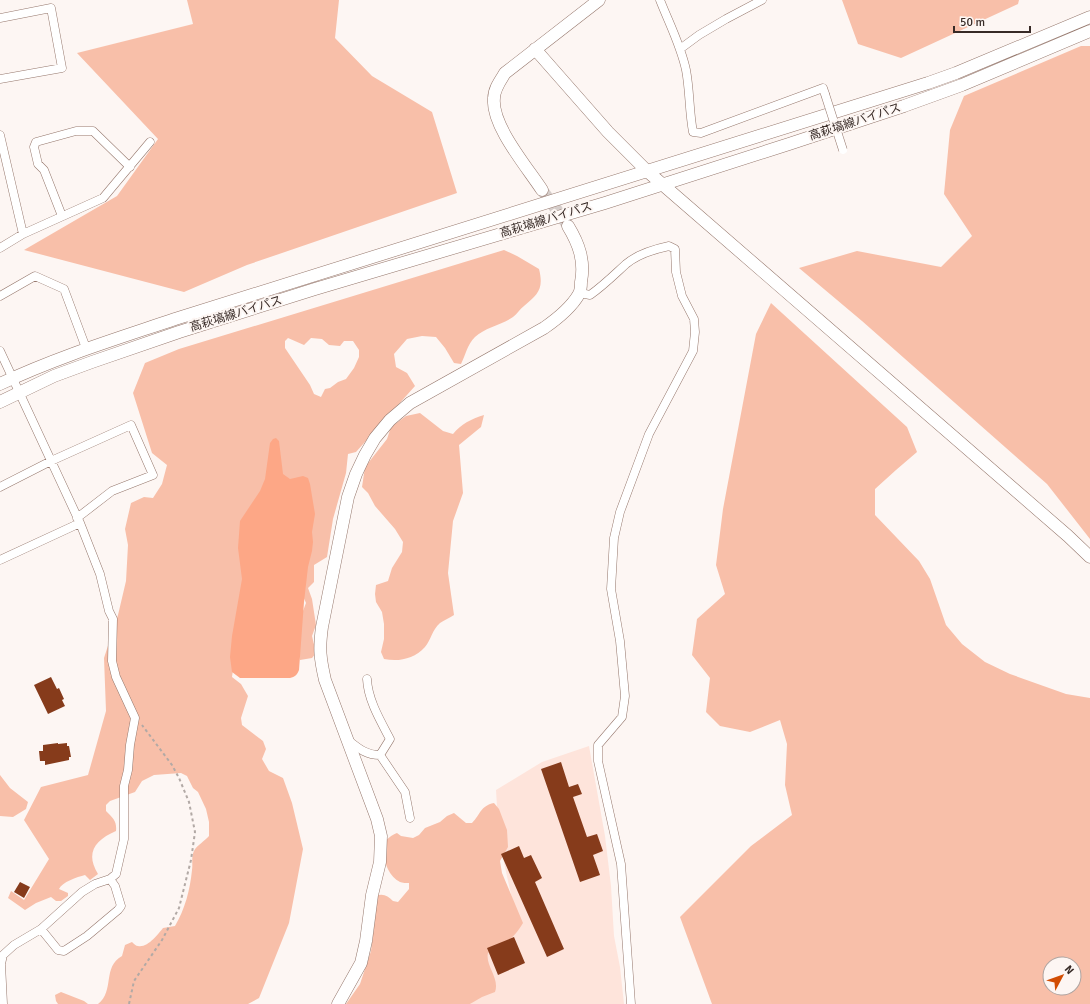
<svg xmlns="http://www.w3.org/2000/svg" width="1090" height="1004" viewBox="0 0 1090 1004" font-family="Signika,'Noto Sans JP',sans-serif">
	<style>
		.built { fill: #fee4db }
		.green { fill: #f8bfa9; fill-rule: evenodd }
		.water { fill: #fda786 }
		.building { fill: #863b1b }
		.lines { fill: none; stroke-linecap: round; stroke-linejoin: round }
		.secondary-tunnel { stroke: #d5cdca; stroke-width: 12; stroke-dasharray: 12 6; stroke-linecap: butt }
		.street-casing { stroke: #95776c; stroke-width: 9 }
		.secondary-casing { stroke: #95776c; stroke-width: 13 }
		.path { stroke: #b2a9a5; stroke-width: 2; stroke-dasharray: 3 3; stroke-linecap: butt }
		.street { stroke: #fff; stroke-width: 8 }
		.secondary { stroke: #fff; stroke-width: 12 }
		.street-bridge-casing { stroke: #95776c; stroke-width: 9; stroke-linecap: butt }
		.street-bridge { stroke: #fff; stroke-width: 8 }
		.labels { text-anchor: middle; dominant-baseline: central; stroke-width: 4; stroke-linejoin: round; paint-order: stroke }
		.street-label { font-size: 12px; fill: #372a26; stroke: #fdf6f3 }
	</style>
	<rect width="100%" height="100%" fill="#fdf6f3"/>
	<!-- built -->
	<path class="built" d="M589,746L605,836L611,886L614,936L620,967L624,1004H470L485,992L488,942L512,899L499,840L496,790L542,762Z"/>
	<!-- green -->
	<path class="green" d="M187,0H339L335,38L372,76L432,112L457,193L247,265L184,292L24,250L117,196L158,139L77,53L193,24Z
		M842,0H1019L1018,4L901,58L858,44Z
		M1081,46H1090V539L1047,484L862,321L799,268L857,251L941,267L972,236L944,194L950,130L964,96Z
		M504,250L517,256L539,269C544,289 538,294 524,306C520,309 517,314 513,317C503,324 484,328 475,337C467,345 466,354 461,364L454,363L445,348L436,337L422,336L407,339L394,354L396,367L407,373L415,386L356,452L348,454L346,473L333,519L327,557L314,565V582L308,588L312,599L316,625L312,636L316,653L312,658L300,660L295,632L306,603L303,596L233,670L232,677L241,684L248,696L241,718L242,725L263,741L266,749L262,759L269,771L283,778L292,803L303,849L289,923L259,998L248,1004H98C115,991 102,967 122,956L125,945L132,942C134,944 136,946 138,946C148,948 158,934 163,928L175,926C185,909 190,890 192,870C193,864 191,857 194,851C197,845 205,841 209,836V822L206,809L198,792L193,788L187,776L181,773L154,775L142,781L135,792L110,801L106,805V811C113,818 117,821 116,831C95,840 85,853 98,874L90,880L85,875C77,877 62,882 59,889L68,893V896L61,901H56L51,897L36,903L25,910L8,898L11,891L24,900L49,859L24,820L41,787L88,775L106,711L104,658L118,615L126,581L128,545L125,529L131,503L144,497L153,498L162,484L167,465L152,453L133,393L145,363L179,349ZM288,338L304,345L311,338L322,339L329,345L340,346L344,341H353L359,350V357L354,368L346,379L338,382L330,388L325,389L321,397L314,394L310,385L285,348V341Z
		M771,303L907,427L917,452L896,470L875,489V515L919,561L930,579L946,625L962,644L985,662L1010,674L1066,694L1090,698V1004H712L680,917L751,846L792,815L785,785L787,744L780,720L750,732L720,726L706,712L710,678L692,655L697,619L725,594L716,565L723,509L756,334ZM1050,964H1074V988H1050Z
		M420,413L443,431L453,434C461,424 471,419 484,415L481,427L459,445L463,493L453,521L448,573L454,615C450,618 444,620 440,623C432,630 431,640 425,647C414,659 399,662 384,659L381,652L384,639V624L382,612L376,602L375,594L376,585L388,581L392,568L402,552L403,542L395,529L375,506L368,493L362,487L365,467L387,439L391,427L406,416Z
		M0,775L10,788L28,802L26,809L13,817L0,816Z
		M494,803L499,809L507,830L508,847L500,861L502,873L523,923C513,940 505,943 488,953C485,966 500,978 495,992L482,997L470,1004H346L360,984L371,951L374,926L373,913L376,896C383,893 388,896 393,901L398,902L409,889V883C407,883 402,883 400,882C387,875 381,856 385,843C387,838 392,835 397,833L401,836L413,838L419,835L425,828L440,822L447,816L454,813L466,823H472C481,814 480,806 494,803Z
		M61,992L84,1001L88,1004H58L56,1001L55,995Z"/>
	<!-- water -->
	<path class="water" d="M276,438L279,441L283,474L290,479L303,476L308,478L310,484L315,514L312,532L313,542L312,551L308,567L304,602L299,670C297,675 295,677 290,678H240L232,672L230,657L232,636L242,579L238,548L240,521L260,491L265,479L270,443L273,439Z"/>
	<!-- building -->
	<path class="building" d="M51,677L57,689L59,688L64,699L62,700L65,706L48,714L34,685Z
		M58,743V744L67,743V746H69L71,757H69V760L45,765V761H40L39,751H43V745Z
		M561,762L569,787L578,784L582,794L573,797L587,837L597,834L603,851L593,855L600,875L580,882L541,769Z
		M519,846L524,858L531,855L542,878L535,882L564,949L547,957L501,854Z
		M20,882L30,887L24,898L14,892Z
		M514,937L525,963L498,975L487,948Z"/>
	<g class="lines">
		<!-- secondary-tunnel -->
		<path class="secondary-tunnel" d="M542,190L567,224"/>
		<defs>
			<path id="street" d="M660,0C669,23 681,46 686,70C690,91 689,111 693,132L701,133L823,88L825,94
				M0,18L51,8L62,68L0,79
				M680,49L699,35L726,19L762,0
				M0,135L23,234L0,248
				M62,216L44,170L38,164L34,147L36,142L76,131H93L130,167
				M23,234L103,198L150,142
				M580,293L590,295C603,286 614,275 626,264C638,254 655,249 669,246L675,249L676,272L682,296L694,319L695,332L693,351L649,434L620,512L614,538L611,589L620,641L625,696L622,717L598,745V761L621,864L631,1004
				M0,296L35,276L64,289L86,348
				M0,351L80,523L100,574L109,611L113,619L112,661L116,677L135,718L130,745L128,770L124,786V839L116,874L110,879L95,884L82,892L41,929L14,945L3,955L1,964L3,1004
				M0,487L51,461L131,425L153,475L112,491L77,518
				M0,560L80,523
				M367,679C368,700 380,720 390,739L380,755L405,792L410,818
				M348,740C358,748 366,755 380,755
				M41,929L58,950L64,951L87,936L118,910L121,906L115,886L110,879"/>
			<path id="secondary" d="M535,49L608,132L647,171L1068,536L1090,557
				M542,190C527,167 491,125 494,98C494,89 500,81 505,73L599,0
				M0,384C57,357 116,339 175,319L928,83L956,73L1090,17
				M0,402L54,376L92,362L179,332L315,289L605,203L789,144L904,106L962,85L1090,31
				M338,1004L361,963L366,941L372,895L380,862L381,836L377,819L325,680C320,658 319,649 322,627L348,497L356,474L365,455L375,438L390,420L410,403L544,328C557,319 571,308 579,294C581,290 581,286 581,282C585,261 579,244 568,226"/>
		</defs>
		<!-- street casing -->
		<use href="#street" class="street-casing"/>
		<!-- secondary casing -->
		<use href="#secondary" class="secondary-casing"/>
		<!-- path -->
		<path class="path" d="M129,1004L134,981L162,940L179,908L191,860L195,832L189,802L179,778L172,765L142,725"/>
		<!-- street -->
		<use href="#street" class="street"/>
		<!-- secondary -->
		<use href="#secondary" class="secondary"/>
		<defs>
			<path id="street-bridge" d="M825,94L843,150"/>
		</defs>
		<!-- street-bridge casing -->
		<use href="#street-bridge" class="street-bridge-casing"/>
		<!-- street-bridge -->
		<use href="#street-bridge" class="street-bridge"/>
	</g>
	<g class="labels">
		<!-- street labels -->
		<g class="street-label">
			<text transform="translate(855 122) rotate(-18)">高萩塙線バイパス</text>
			<text transform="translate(546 220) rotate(-17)">高萩塙線バイパス</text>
			<text transform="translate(236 314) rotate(-17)">高萩塙線バイパス</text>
		</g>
	</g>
	<!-- north arrow -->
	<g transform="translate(1062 976) rotate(49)"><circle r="19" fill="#fdf6f3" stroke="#aea4a1"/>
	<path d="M0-3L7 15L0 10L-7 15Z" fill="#d24d03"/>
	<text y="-6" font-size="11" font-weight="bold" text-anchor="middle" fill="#372a26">N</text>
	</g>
	<!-- scale -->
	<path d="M954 26v6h76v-6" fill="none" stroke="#372a26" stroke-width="2"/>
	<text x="960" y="26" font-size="12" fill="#372a26" stroke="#fdf6f3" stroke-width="3" paint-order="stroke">50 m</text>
</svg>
